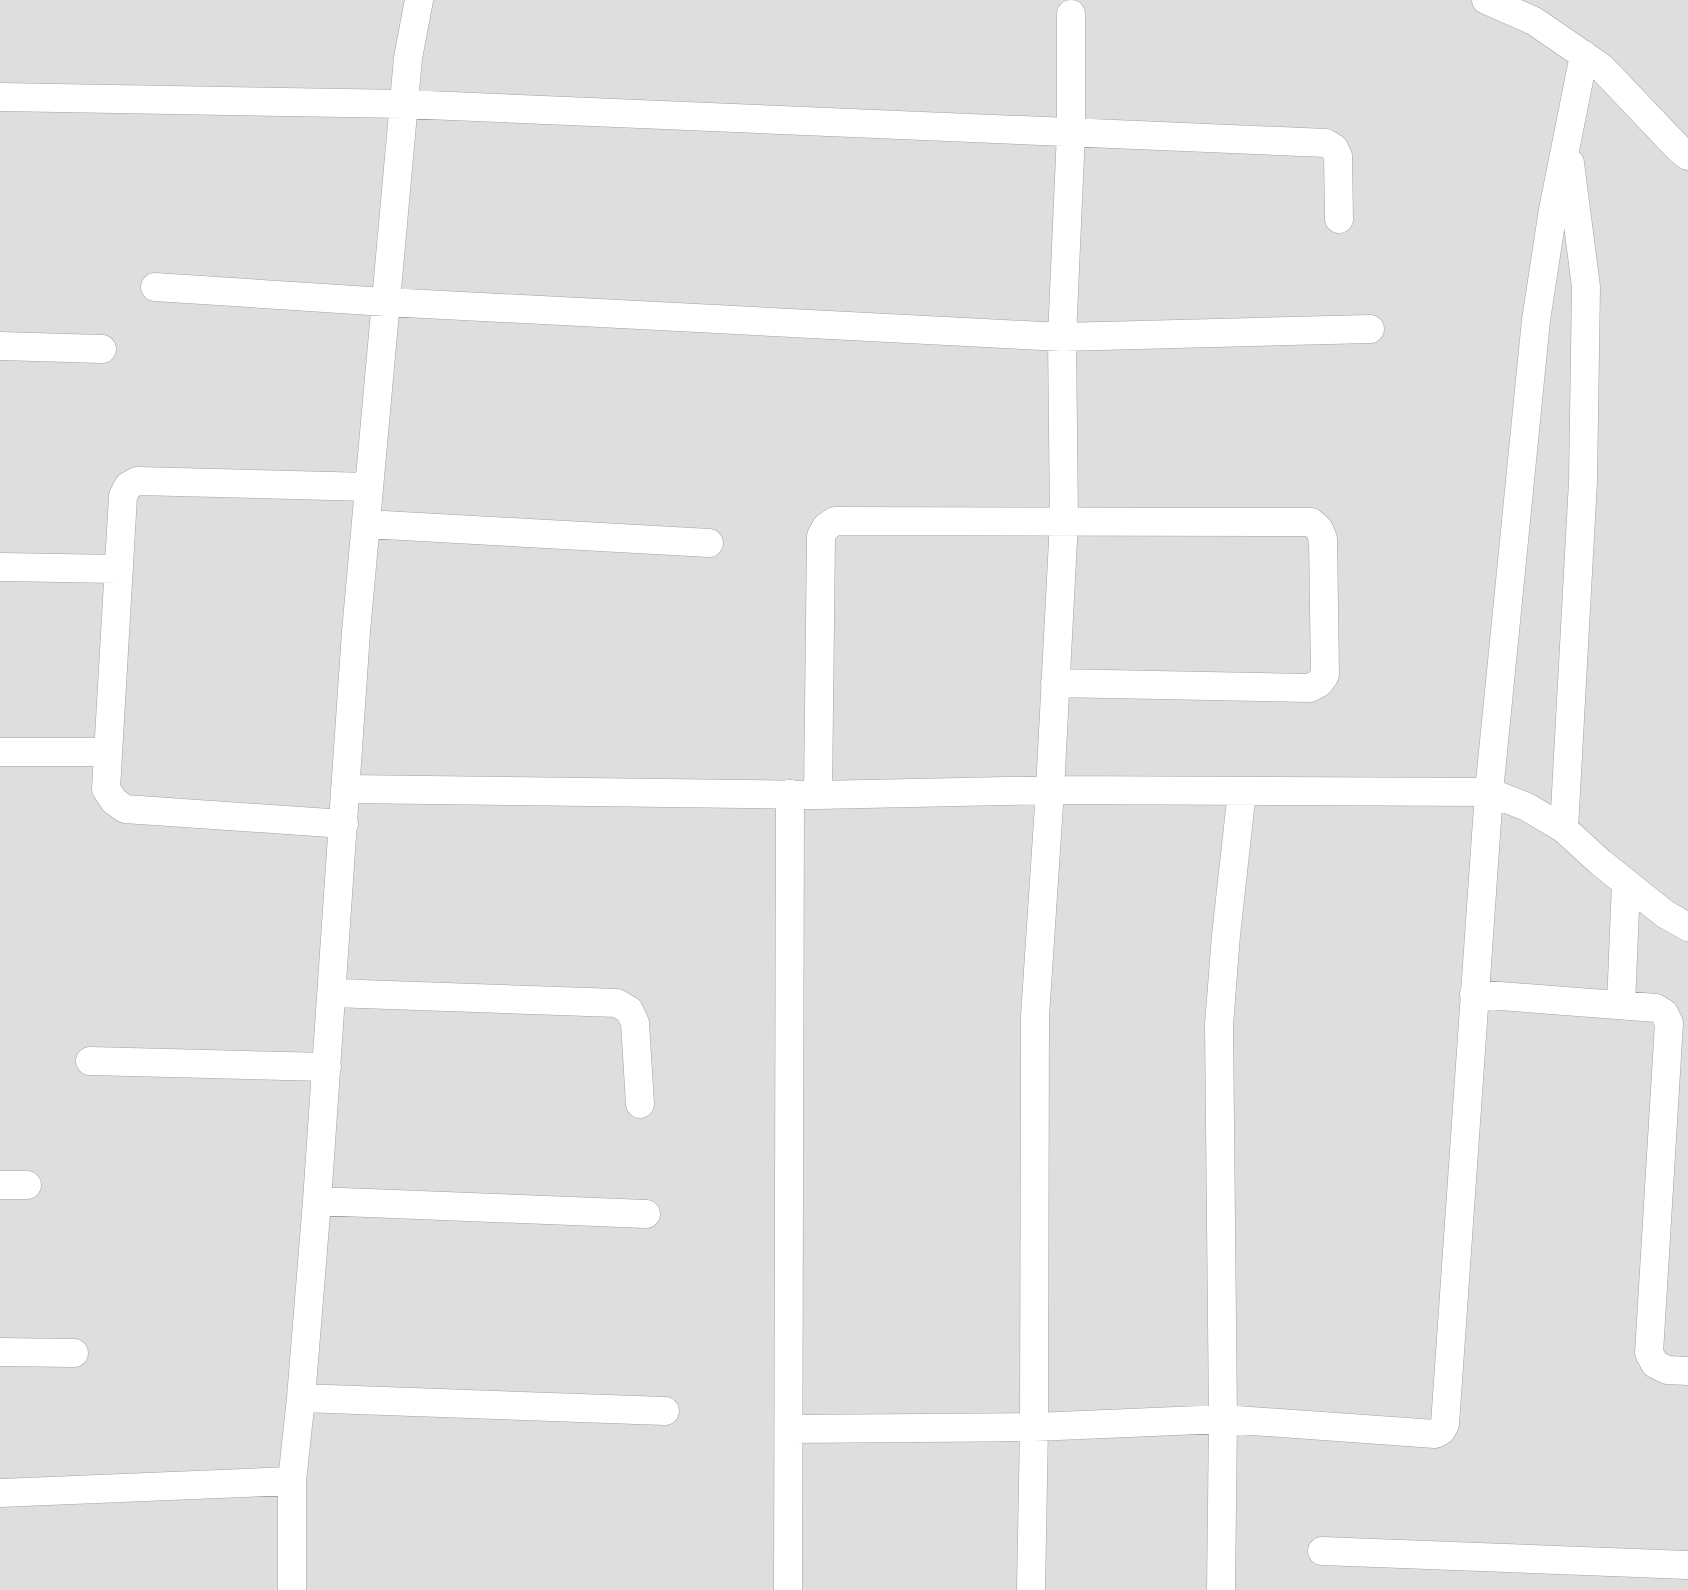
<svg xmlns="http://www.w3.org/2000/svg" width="1688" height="1590" viewBox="0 0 1688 1590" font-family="'Titillium Web',sans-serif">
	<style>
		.residential { fill: #dfdede }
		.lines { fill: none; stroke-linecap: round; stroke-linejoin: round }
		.minor-casing { stroke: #a2a2a2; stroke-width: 29 }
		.minor { stroke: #fff; stroke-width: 28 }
	</style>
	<rect width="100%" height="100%" fill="#f0eee9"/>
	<!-- residential -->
	<path class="residential" d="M0,0H1688V1590H0Z"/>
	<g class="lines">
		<defs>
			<path id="minor" d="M1486,0L1534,21L1601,67L1680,150L1688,156
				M0,97L404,104L1326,143L1334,148L1338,156L1339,219
				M155,287L386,302L1062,337L1370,329
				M0,346L102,349
				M366,524L709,543
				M0,567L119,569
				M0,752H108
				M345,789L818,795L1050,790L1489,792L1527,807L1564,829L1600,862L1665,914L1688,927
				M818,795L821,536L826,527L835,521L1311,522L1319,529L1323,539L1325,675L1319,683L1310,688L1055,683
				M344,824L125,809L114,801L106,789L123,496L128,486L137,481L369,487
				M1564,829L1583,481L1586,287L1570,163
				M332,993L617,1003L629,1010L635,1023L640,1104
				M1474,994L1656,1008L1664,1013L1669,1023L1649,1353L1655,1364L1667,1370L1688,1371
				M1621,1005L1626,883
				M90,1061L327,1067
				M0,1185H27
				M317,1201L646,1214
				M0,1352L74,1353
				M301,1398L665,1411
				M789,1429L1034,1427L1223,1419L1435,1434L1441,1431L1445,1424L1489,792L1536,320L1553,210L1584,55
				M0,1493L292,1481
				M1322,1551L1688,1565
				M292,1590V1481L301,1398L317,1201L356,632L408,58L419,0
				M788,1590L790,794
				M1031,1590L1034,1427L1035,1016L1050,790L1064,521L1062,337L1071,133V14
				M1221,1590L1223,1419L1219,1025L1226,935L1242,791"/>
		</defs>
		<!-- minor casing -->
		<use href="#minor" class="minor-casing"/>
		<!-- minor -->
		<use href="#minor" class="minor"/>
	</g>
</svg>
